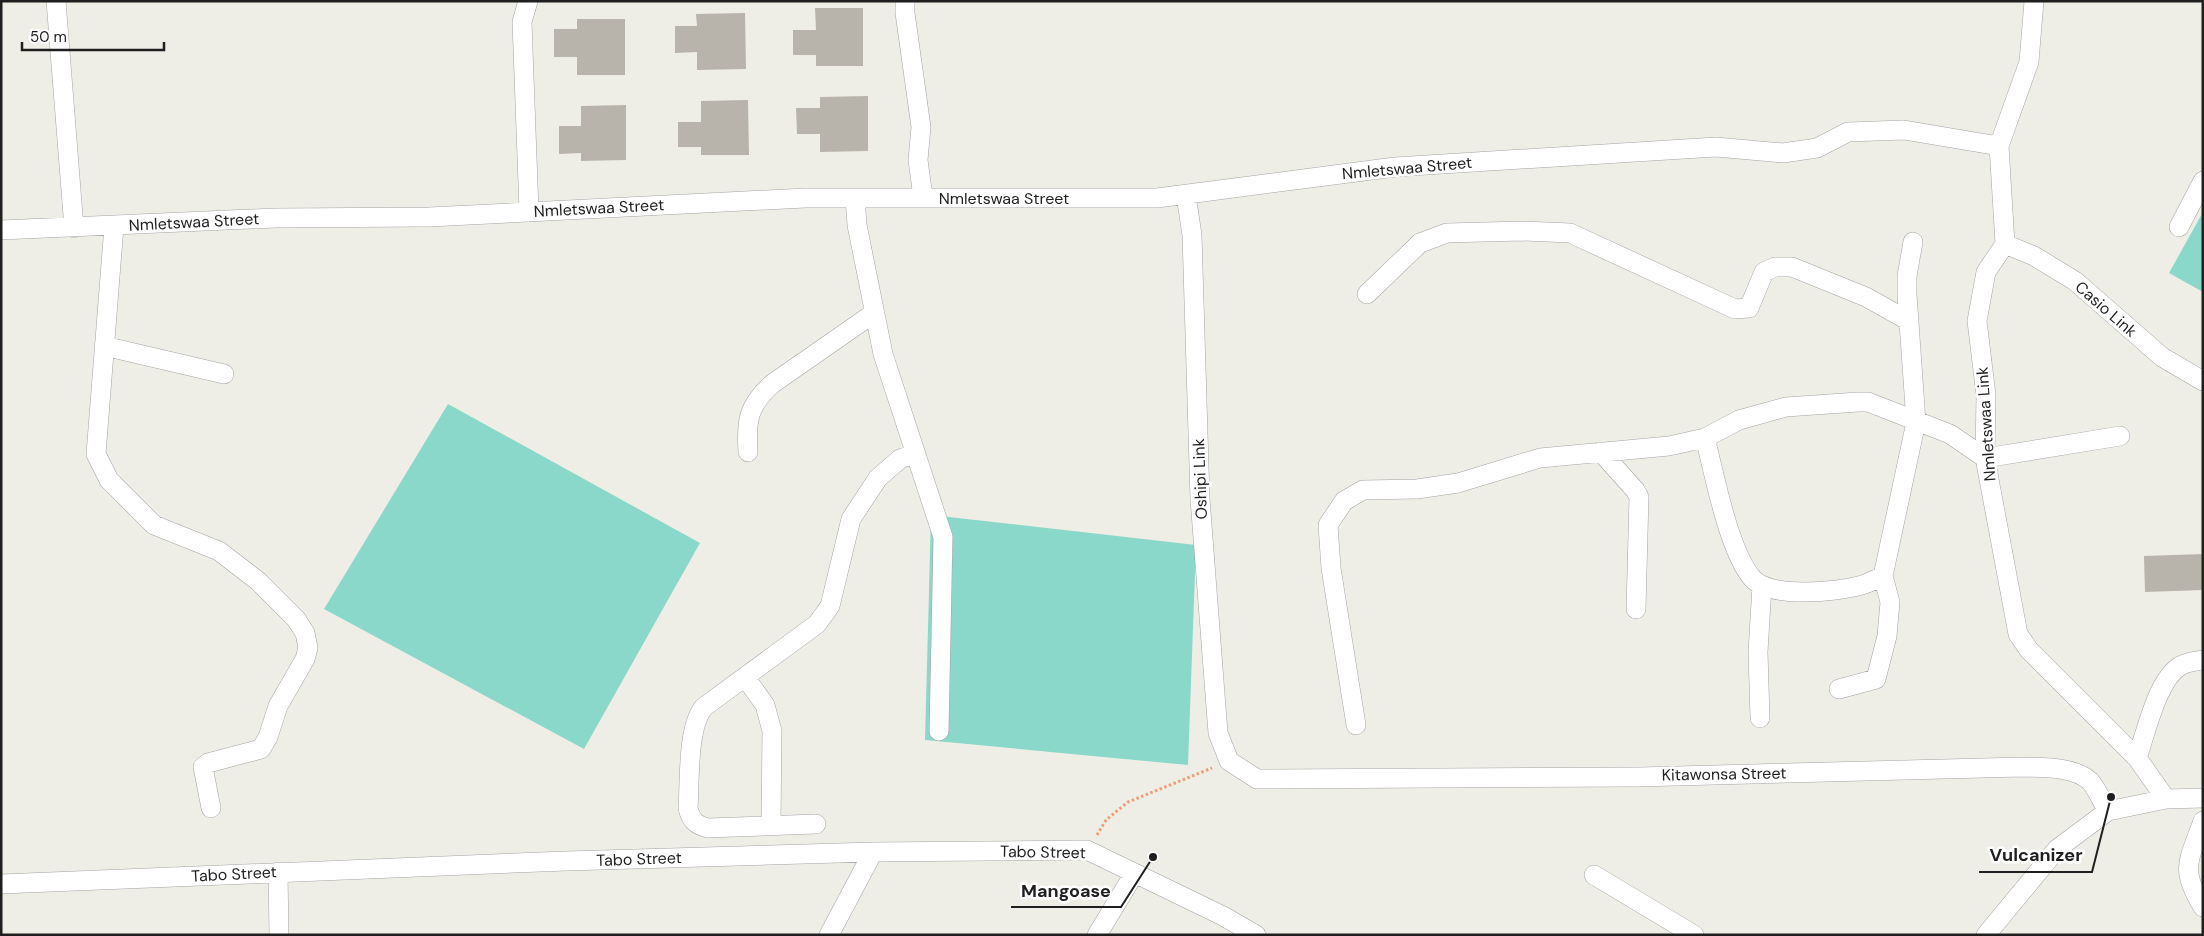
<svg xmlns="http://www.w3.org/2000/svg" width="2204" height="936" viewBox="0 0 2204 936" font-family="'DM Sans',sans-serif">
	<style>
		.pitch { fill: #8ad8ca }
		.building { fill: #b8b4ac }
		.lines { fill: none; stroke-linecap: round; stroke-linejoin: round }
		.minor-casing { stroke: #a3a3a3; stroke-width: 20 }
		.path { stroke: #ef9c76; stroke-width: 3; stroke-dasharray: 2.5 2.5; stroke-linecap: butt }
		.minor { stroke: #fff; stroke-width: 19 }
		.labels { text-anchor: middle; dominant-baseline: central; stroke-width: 5; stroke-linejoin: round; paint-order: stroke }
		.street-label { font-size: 16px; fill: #1f1f1f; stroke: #fff }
		.leader { fill: none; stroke: #1f1f1f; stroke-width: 2 }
		.callout-dot { fill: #1f1f1f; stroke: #fff; stroke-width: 2 }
		.callout-label { font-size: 18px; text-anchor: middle; font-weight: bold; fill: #1f1f1f; stroke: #fff; stroke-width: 5; stroke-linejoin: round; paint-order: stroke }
	</style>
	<rect width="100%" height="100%" fill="#efeee6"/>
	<!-- pitch -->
	<path class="pitch" d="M2203,212V292L2169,273Z
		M448,404L700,543L584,749L324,609Z
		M931,515L1196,545L1188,765L925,740Z"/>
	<!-- building -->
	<path class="building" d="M815,8H863V66H816V55H793V30H816Z
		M745,13L746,69L697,70V52L675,53V26H697L696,14Z
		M577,19H625V75H577V57H554V29H577Z
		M868,96V151L820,152V134H797L796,108H820V97Z
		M748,100L749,155H701V147H678V122H701V101Z
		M626,105V160L581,161V153L559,154V126H581V106Z
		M2203,554V590L2145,592L2144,556Z"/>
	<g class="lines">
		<defs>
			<path id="minor" d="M56,1L74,228
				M528,1L522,22L529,211
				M905,1V13L921,127L918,160L923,197
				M2034,1L2029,62L1999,146L2005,244L1986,272L1977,321L1986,395L1985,458L2018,634L2029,650L2137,758L2166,799
				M1186,195L1192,235L1200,499L1218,733L1229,761L1257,779L1639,777L2022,767C2043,768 2073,766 2090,781C2097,789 2102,802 2108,811
				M855,198L857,225L883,354L943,537L939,731
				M114,226L96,454L109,480L154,525L219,551L258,581L296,619L305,633L308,648L305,659L278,706L268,737L261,749L208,763L203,767L211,808
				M2179,227L2203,181
				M1,230L275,218L429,217L805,198H1157L1395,167L1716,147L1783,153L1817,148L1848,132L1904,130L1999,146
				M2005,244L2034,256L2075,281L2162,357L2203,381
				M1367,294L1420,243L1447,233L1522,231L1570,233L1735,309L1749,308L1764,272L1775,267H1792L1866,297L1909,321
				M104,346L224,374
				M1705,438C1715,476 1728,549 1752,578C1769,599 1838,592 1862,585C1869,583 1876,579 1883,576L1916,422L1907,294V276L1913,242
				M748,452C746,420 748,406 772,384L874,313
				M1601,452L1635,490L1639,497L1636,609
				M745,677L765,705L772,731L771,825
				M1839,689L1876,679L1887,636L1890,602L1883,576
				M1760,718L1758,652L1762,586
				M1356,725L1331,568L1328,525L1344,501L1363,490L1417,489L1458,483L1540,458L1669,446L1705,438L1739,420L1786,407L1858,402H1868L1950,434L1985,458L2120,436
				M2137,758C2146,733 2157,680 2180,666C2186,662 2196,661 2203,660
				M2203,821C2189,861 2179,868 2203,907
				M816,824L708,828C696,825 691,821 688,808C690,781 687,727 704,707L817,624L830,606L851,519L878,478L900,459L915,453
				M278,872L279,935
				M1594,875L1694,935
				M1,884L566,861L873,852L1087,850L1223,916L1256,935
				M829,935L873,852
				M1097,935L1134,874
				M1986,935L2057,849L2108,811L2166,799L2203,798"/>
		</defs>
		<!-- minor casing -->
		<use href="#minor" class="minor-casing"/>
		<!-- path -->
		<path class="path" d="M1097,835L1106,820L1128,802L1212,768"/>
		<!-- minor -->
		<use href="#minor" class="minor"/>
	</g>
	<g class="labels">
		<!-- street labels -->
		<g class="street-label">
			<text transform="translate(1407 168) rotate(-5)">Nmletswaa Street</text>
			<text x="1004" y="198">Nmletswaa Street</text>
			<text transform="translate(599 208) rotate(-3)">Nmletswaa Street</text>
			<text transform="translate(194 222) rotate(-3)">Nmletswaa Street</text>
			<text transform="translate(2106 309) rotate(41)">Casio Link</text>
			<text transform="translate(1986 424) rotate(-94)">Nmletswaa Link</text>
			<text transform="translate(1200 479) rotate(-92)">Oshipi Link</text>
			<text transform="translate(1724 774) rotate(-1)">Kitawonsa Street</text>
			<text transform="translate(1043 852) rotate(1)">Tabo Street</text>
			<text transform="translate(639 859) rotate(-2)">Tabo Street</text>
			<text transform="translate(234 874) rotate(-3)">Tabo Street</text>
		</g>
	</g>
	<!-- callouts -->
	<path class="leader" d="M2111 797L2092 872H1979M1153 857L1121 907H1011"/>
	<g class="callout-dot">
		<circle cx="2111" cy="797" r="5"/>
		<circle cx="1153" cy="857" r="5"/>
	</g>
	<g class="callout-label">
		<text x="2036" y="861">Vulcanizer</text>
		<text x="1066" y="897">Mangoase</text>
	</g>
	<!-- border -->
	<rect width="2204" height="936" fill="none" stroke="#1f1f1f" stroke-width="5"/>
	<!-- scale -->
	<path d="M22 42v8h142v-8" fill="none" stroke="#1f1f1f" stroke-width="2.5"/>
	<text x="30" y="42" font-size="15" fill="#1f1f1f" stroke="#ffffff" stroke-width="4" paint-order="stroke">50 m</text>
</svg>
